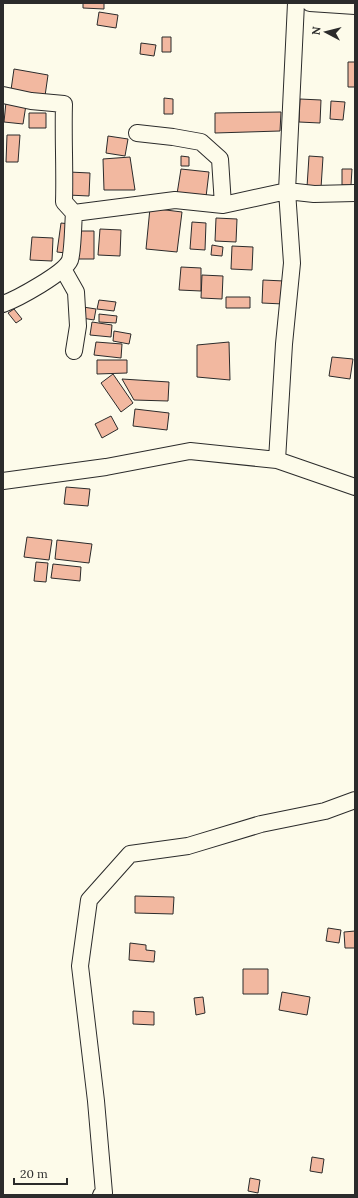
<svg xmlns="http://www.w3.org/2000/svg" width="358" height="1198" viewBox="0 0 358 1198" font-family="Lora,serif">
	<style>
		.building { fill: #f2b8a0; stroke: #2b2b2b }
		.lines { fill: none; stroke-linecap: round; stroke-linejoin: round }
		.street-casing { stroke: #2b2b2b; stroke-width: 18 }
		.street { stroke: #fdfbea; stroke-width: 16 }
	</style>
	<rect width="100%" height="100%" fill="#fdfbea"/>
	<!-- building -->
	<path class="building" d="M83,3H104V9L83,8Z
		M99,12L118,15L116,28L97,25Z
		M162,37H171V52H162Z
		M141,43L156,45L154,56L140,54Z
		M348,62H355V87H348Z
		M14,69L48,75L45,96L11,90Z
		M164,98L173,99V114H164Z
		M300,99L321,100L320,123L299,122Z
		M331,101L345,102L343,120L330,119Z
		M6,102L26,105L23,124L4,122Z
		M281,112L280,131L215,133V113Z
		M29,113H46V128H29Z
		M7,135H20L18,162H6Z
		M108,136L128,139L125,156L106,153Z
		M181,156L189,157V166H181Z
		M309,156L323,157L321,188L307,187Z
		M130,157L135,190H104L103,159Z
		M181,169L209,172L206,197L177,194Z
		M342,169H352L351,185H342Z
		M69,172L90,173L89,196L68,195Z
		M150,208L182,212L177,252L146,249Z
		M216,218L237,219L236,242L215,241Z
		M192,222L206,223L205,250L190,249Z
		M61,223L70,224L66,253L57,252Z
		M100,229L121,230L120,256L98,255Z
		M73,231H94V259H72Z
		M32,237L53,238L52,261L30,260Z
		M212,245L223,247L222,256L211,255Z
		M232,246L253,247L252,270L231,269Z
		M181,267L201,268V291L179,290Z
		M202,275L223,276L222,299L201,298Z
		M263,280L284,281L283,304L262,303Z
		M226,297H250V308H226Z
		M99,300L116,302L114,311L97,309Z
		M83,307L96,309L94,320L82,318Z
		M14,309L22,319L16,323L8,313Z
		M99,314L117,316L116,323L99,322Z
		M92,322L112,325L111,337L90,335Z
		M114,331L131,334L129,344L113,341Z
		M96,342L122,344L121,358L94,355Z
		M229,342L230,380L197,377V345Z
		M332,357L353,359L350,379L329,376Z
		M97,360H127V373L97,374Z
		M113,374L133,403L121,412L101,383Z
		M122,379L169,382L168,401L134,400Z
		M135,409L169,413L167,430L133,426Z
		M111,416L118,429L102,438L95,424Z
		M66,487L90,489L88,506L64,504Z
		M27,537L52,540L49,560L24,557Z
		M57,540L92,544L89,563L55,559Z
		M36,562L48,563L46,582L34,581Z
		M53,564L81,567L80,581L51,578Z
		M135,896L174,897L173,914L135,913Z
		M328,928L341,930L339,943L326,941Z
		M355,931V948H345L344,932Z
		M130,943L146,945V950L155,951L154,962L129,960Z
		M243,969H268V994H243Z
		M282,992L310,997L307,1015L279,1010Z
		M203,997L205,1013L196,1015L194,998Z
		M133,1011L154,1012V1025L133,1024Z
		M312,1157L324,1159L322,1173L310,1171Z
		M250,1178L260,1180L258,1193L248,1191Z"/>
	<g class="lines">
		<defs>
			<path id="street" d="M310,3L355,6
				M3,95L31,101L64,104C63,137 65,169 64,202L74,213
				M137,133L173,137L201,142L220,159L223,205
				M63,269L76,292L78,326L74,351
				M3,304C17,299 65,273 70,260C73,250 73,225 74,213L175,200L223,205L287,191L314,194L355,193
				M277,460L284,344L292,263L287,191L296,3
				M3,481L106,467L190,451L277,460L355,487
				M101,1195L104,1193L96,1101L80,966L89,900L130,854L188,846L261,824L325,811L355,800"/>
		</defs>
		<!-- street casing -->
		<use href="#street" class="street-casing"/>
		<!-- street -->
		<use href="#street" class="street"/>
	</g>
	<!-- border -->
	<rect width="358" height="1198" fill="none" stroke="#2b2b2b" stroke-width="8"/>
	<!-- north arrow -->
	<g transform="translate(326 32) rotate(277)" stroke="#fdfbea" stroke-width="3" paint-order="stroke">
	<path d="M0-3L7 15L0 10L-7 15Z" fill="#2b2b2b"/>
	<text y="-6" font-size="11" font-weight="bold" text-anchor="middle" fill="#2b2b2b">N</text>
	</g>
	<!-- scale -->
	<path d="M14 1178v6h53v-6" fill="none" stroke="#2b2b2b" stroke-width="2"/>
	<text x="20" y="1178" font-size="12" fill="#2b2b2b" stroke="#fdfbea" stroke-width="3" paint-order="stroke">20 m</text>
</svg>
